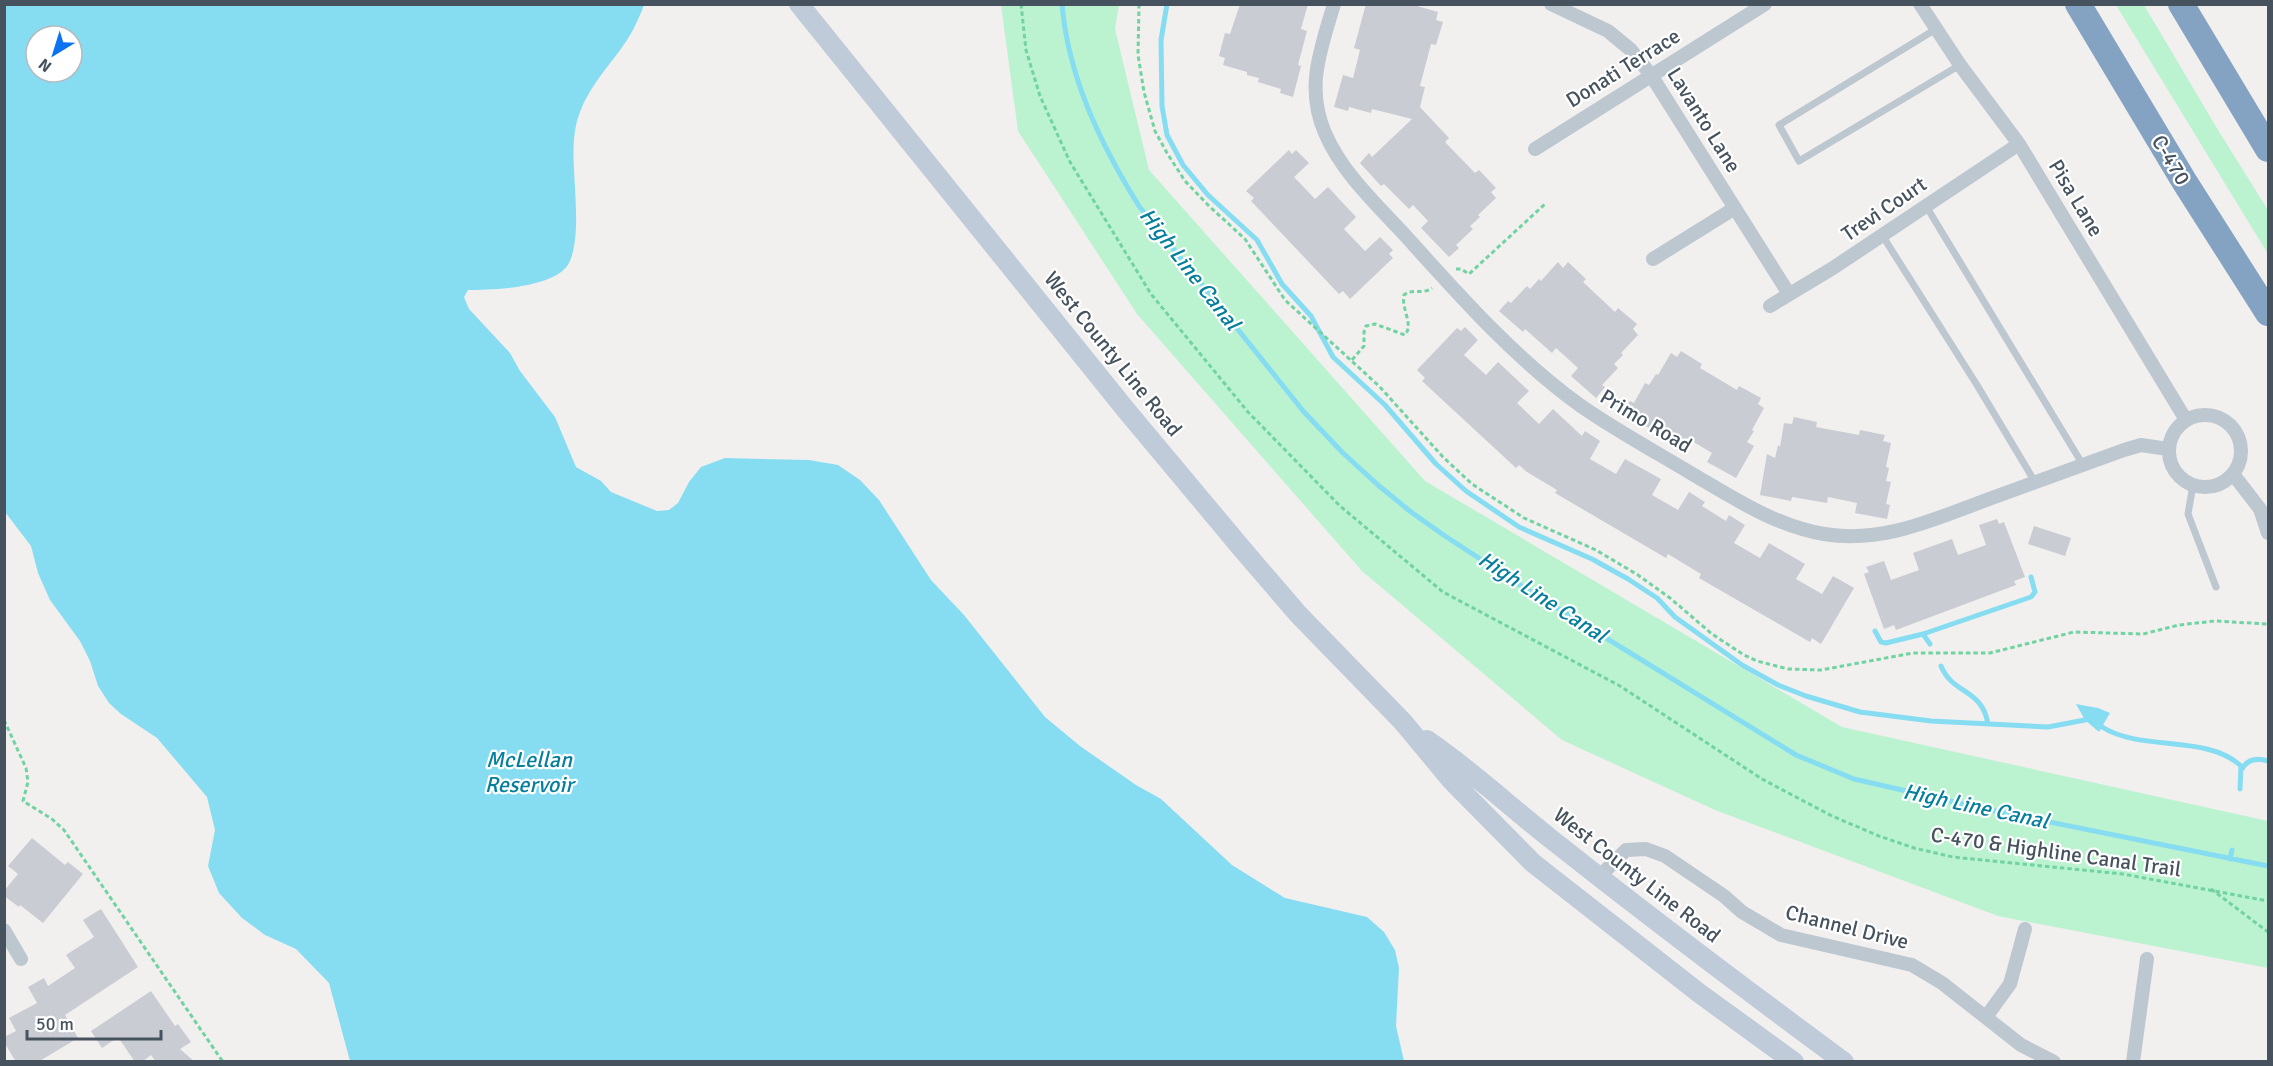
<svg xmlns="http://www.w3.org/2000/svg" width="2273" height="1066" viewBox="0 0 2273 1066" font-family="Signika,sans-serif">
	<style>
		.green { fill: #bbf2d0 }
		.water { fill: #86ddf2; fill-rule: evenodd }
		.lines { fill: none; stroke-linecap: round; stroke-linejoin: round }
		.stream { stroke: #86ddf2; stroke-width: 5 }
		.building { fill: #c9ccd2 }
		.path { stroke: #71d3a1; stroke-width: 3; stroke-dasharray: 4.5 3; stroke-linecap: butt }
		.service { stroke: #bcc7cf; stroke-width: 7 }
		.minor { stroke: #bcc7cf; stroke-width: 14 }
		.secondary { stroke: #bfcbd8; stroke-width: 20 }
		.motorway { stroke: #84a3c2; stroke-width: 26 }
		.labels { text-anchor: middle; dominant-baseline: central; stroke-width: 4.5; stroke-linejoin: round; paint-order: stroke }
		.street-label { font-size: 21px; fill: #46535e; stroke: #fff }
		.water-label { font-size: 22px; font-style: italic; fill: #057f9c; stroke: #fff }
	</style>
	<rect width="100%" height="100%" fill="#f2efef"/>
	<!-- green -->
	<path class="green" d="M1001,5H1119L1115,29L1149,170L1425,481L1842,727L2268,821V968L1998,916L1715,810L1562,740L1362,571L1137,314L1018,131Z
		M2116,5H2144L2218,130L2268,210V254Z"/>
	<!-- water -->
	<path class="water" d="M4,5H644C641,13 637,22 633,30C617,59 590,82 579,115C573,131 573,152 574,169C575,195 580,237 570,261C559,288 493,290 468,290L464,297L469,309L510,353L520,371L555,417L576,467L601,481L611,492L657,511L669,510L678,503L689,482L701,467L725,458L809,460L838,465L860,480L879,500L931,580L964,615L1045,717L1080,746L1136,785L1161,799L1232,865L1285,898L1367,917L1384,932L1395,950L1399,968L1396,1026L1404,1061H350L329,983L296,949L265,935L242,918L219,893L208,866L215,830L207,797L157,738L121,714L109,703L98,686L90,661L80,641L50,600L38,573L31,546L5,512ZM36,36H72V72H36Z
		M2076,704L2098,708L2110,713L2099,732L2085,720Z"/>
	<g class="lines">
		<!-- stream -->
		<path class="stream" d="M1062,4C1068,77 1101,145 1139,206L1304,412L1343,453L1378,485L1411,512L1445,536L1528,590L1796,755L1854,779L1985,809L2268,866
			M1167,4L1161,40L1162,106L1167,135L1183,165L1208,195L1257,240L1282,284L1311,316L1333,357L1385,405L1436,464L1466,491L1519,527L1592,559L1628,579L1657,598L1675,617L1742,665L1778,685L1806,696L1860,712L1931,721L2048,727L2085,720
			M1875,631L1881,642L1886,643L1923,634L2031,597L2035,592L2031,577
			M1923,634L1930,644
			M1941,666C1953,695 1982,688 1988,724
			M2102,727C2142,752 2207,734 2241,766L2240,789
			M2242,769C2248,758 2258,758 2268,761
			M2230,859L2232,850"/>
	</g>
	<!-- building -->
	<path class="building" d="M1240,4H1308L1301,29L1307,31L1298,65L1301,66L1293,97L1280,93L1281,89L1258,82L1259,78L1247,75V72L1223,65L1225,58L1219,56L1225,33L1230,34Z
		M1366,4H1410L1438,12L1436,20L1443,22L1436,45L1431,44L1420,86L1425,87L1420,107L1449,138L1445,142L1475,173L1479,170L1496,188L1491,192L1496,198L1478,215L1480,217L1470,226L1473,229L1456,245L1459,248L1449,257L1421,228L1428,221L1413,205L1409,209L1384,184L1381,186L1360,163L1369,153L1372,157L1412,119L1372,109L1371,113L1349,107L1348,111L1334,107L1343,75L1353,78L1360,50L1354,48Z
		M1289,150L1292,154L1296,150L1309,163L1294,177L1315,199L1328,187L1356,217L1344,229L1365,251L1380,237L1393,250L1389,254L1393,258L1350,299L1343,291L1339,294L1251,201L1254,198L1246,191Z
		M1558,262L1563,268L1568,262L1586,279L1583,282L1615,312L1618,308L1637,324L1633,329L1638,335L1621,353L1623,355L1614,364L1618,368L1602,385L1605,387L1596,398L1571,376L1578,368L1556,348L1552,353L1525,329L1523,332L1499,311L1508,301L1511,303L1527,286L1530,289L1539,279L1541,281Z
		M1465,327L1478,340L1464,355L1486,375L1498,362L1529,391L1517,403L1539,424L1553,409L1582,436L1585,431L1600,441L1590,459L1616,474L1625,459L1661,479L1652,495L1678,510L1689,492L1705,502L1702,506L1726,521L1729,515L1745,525L1734,543L1760,558L1769,543L1805,564L1796,579L1822,594L1833,576L1854,588L1821,644L1812,638L1810,642L1699,578L1701,574L1668,554L1666,558L1555,493L1557,490L1527,472L1519,465L1516,468L1422,381L1425,378L1417,370L1457,328L1461,331Z
		M1681,351L1702,364L1700,368L1737,390L1739,386L1761,398L1758,404L1764,408L1752,430L1754,431L1747,442L1754,446L1736,478L1707,462L1712,453L1687,438L1684,444L1653,426L1651,429L1623,413L1630,401L1634,403L1645,383L1649,385L1656,374L1658,375L1671,353L1677,357Z
		M1794,417L1817,422L1816,427L1859,435L1860,430L1885,435L1883,441L1891,443L1886,467L1889,468L1886,481L1891,482L1886,504L1890,505L1887,519L1855,513L1857,503L1828,497L1827,503L1792,497L1791,501L1760,495L1767,454L1775,458L1778,445L1780,447L1784,423L1792,424Z
		M1997,519L1999,524L2004,522L2025,577L2014,581L2016,585L1896,630L1894,625L1884,629L1864,574L1869,572L1866,567L1884,561L1891,580L1919,570L1913,553L1952,539L1958,555L1986,545L1979,525Z
		M2034,526L2071,538L2065,556L2028,544Z
		M32,838L65,865L68,862L83,874L43,923L20,905L19,907L4,896V891L18,874L8,866Z
		M101,909L138,967L65,1015L78,1038L38,1062H16L4,1042V1037L16,1031L9,1018L37,1003L28,987L44,978L48,986L75,968L66,955L94,937L83,920Z
		M151,991L175,1026L178,1024L191,1042L180,1049L195,1062H156L151,1055L142,1062H135L118,1037L102,1048L91,1031Z"/>
	<g class="lines">
		<!-- path -->
		<path class="path" d="M1021,4L1026,50L1040,96L1070,162L1151,294L1248,412L1340,506L1443,592L1620,686L1762,779L1832,816L1879,836L1914,848L1953,857L2123,874L2268,901
			M1139,4L1138,55L1144,92L1155,131L1167,153L1185,181L1209,206L1245,239L1285,300L1379,386L1443,457L1472,484L1524,518L1596,550L1638,575L1670,598L1712,634L1744,655L1757,661L1788,669L1821,670L1913,653H1990L2074,632L2143,634L2179,625L2215,621L2268,624
			M1456,269H1461L1469,274L1545,204
			M1352,360L1364,346V332L1366,326L1375,324L1405,335C1414,324 1401,309 1404,295C1412,288 1423,295 1432,288
			M4,720L26,768L28,782L23,801L52,819L64,830L223,1062
			M2211,889L2268,932"/>
		<!-- service -->
		<path class="service" d="M1936,29L1779,125L1799,161L1960,65
			M1926,206L2083,465
			M1882,235L1977,385L2035,482
			M2193,485L2188,514L2216,587"/>
		<!-- minor -->
		<path class="minor" d="M1334,4C1321,49 1305,87 1325,133C1341,171 1375,203 1403,233C1458,294 1513,357 1581,406C1617,431 1656,452 1694,475C1735,499 1776,526 1824,534C1882,544 1935,519 1989,499C2034,483 2079,466 2124,450L2141,445L2168,449
			M1551,4L1608,31L1631,50L1651,75L1789,294
			M1920,4L1960,65L2019,144L2186,420
			M1535,149L1765,4
			M1653,259L1735,208
			M1770,306L1833,268L2019,144
			M2169 451a36 36 0 1 1 72 0a36 36 0 1 1-72 0Z
			M2233,474L2260,509L2268,533
			M1599,877L1626,850L1646,849L1665,856L1724,896L1742,912L1781,935L1912,965L1942,983L2021,1045L2054,1062
			M4,930L21,959
			M1986,1017L2010,984L2025,929
			M2133,1062L2147,959"/>
		<!-- secondary -->
		<path class="secondary" d="M799,4L1126,410L1243,550L1298,614L1403,722L1452,781L1533,863L1699,993L1794,1062
			M1427,740C1471,770 1509,806 1551,839C1647,915 1745,989 1844,1062"/>
		<!-- motorway -->
		<path class="motorway" d="M2078,4L2184,181L2268,313
			M2181,4L2268,149"/>
	</g>
	<g class="labels">
		<!-- street labels -->
		<g class="street-label">
			<text transform="translate(1623 68) rotate(-32)">Donati Terrace</text>
			<text transform="translate(1704 120) rotate(58)">Lavanto Lane</text>
			<text transform="translate(2171 160) rotate(59)">C-470</text>
			<text transform="translate(2076 198) rotate(59)">Pisa Lane</text>
			<text transform="translate(1884 209) rotate(-34)">Trevi Court</text>
			<text transform="translate(1113 354) rotate(51)">West County Line Road</text>
			<text transform="translate(1646 421) rotate(31)">Primo Road</text>
			<text transform="translate(2056 852) rotate(8)">C-470 &amp; Highline Canal Trail</text>
			<text transform="translate(1637 875) rotate(38)">West County Line Road</text>
			<text transform="translate(1847 927) rotate(14)">Channel Drive</text>
		</g>
		<!-- water labels -->
		<g class="water-label">
			<text transform="translate(1190 269) rotate(52)">High Line Canal</text>
			<text transform="translate(1543 597) rotate(33)">High Line Canal</text>
			<text x="529" y="759">McLellan<tspan x="529" dy="25">Reservoir</tspan></text>
			<text transform="translate(1976 806) rotate(12)">High Line Canal</text>
		</g>
	</g>
	<!-- border -->
	<rect width="2273" height="1066" fill="none" stroke="#46535e" stroke-width="12"/>
	<!-- north arrow -->
	<g transform="translate(54 54) rotate(218)"><circle r="28" fill="#ffffff" stroke="#b5babf" stroke-width="1.5"/>
	<path d="M0-4.5L10 22L0 15L-10 22Z" fill="#0d72ef"/>
	<text y="-9" font-size="16" font-weight="bold" text-anchor="middle" fill="#46535e">N</text>
	</g>
	<!-- scale -->
	<path d="M27 1030v9h134v-9" fill="none" stroke="#46535e" stroke-width="3"/>
	<text x="36" y="1030" font-size="18" fill="#46535e" stroke="#ffffff" stroke-width="4.5" paint-order="stroke">50 m</text>
</svg>
